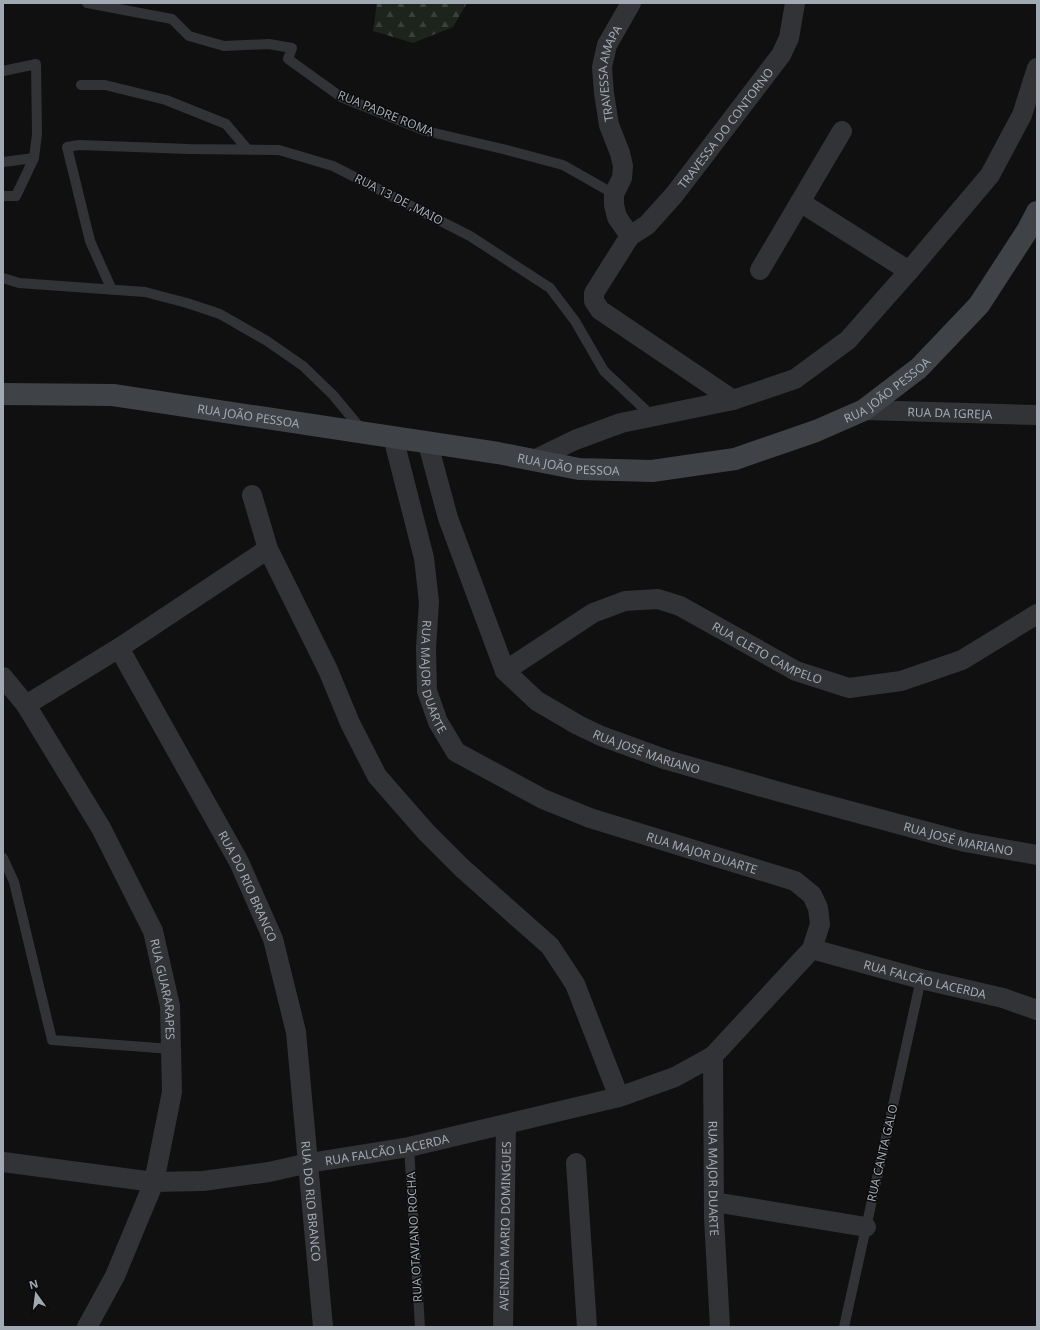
<svg xmlns="http://www.w3.org/2000/svg" width="1040" height="1330" viewBox="0 0 1040 1330" font-family="'Noto Sans',sans-serif">
	<style>
		.forest { fill: url(#forest-firs) }
		.lines { fill: none; stroke-linecap: round; stroke-linejoin: round }
		.service { stroke: #313336; stroke-width: 10 }
		.minor { stroke: #313336; stroke-width: 20 }
		.secondary { stroke: #3f4246; stroke-width: 22 }
		.labels { text-anchor: middle; dominant-baseline: central; stroke-width: 3; stroke-linejoin: round; paint-order: stroke }
		.street-label { font-size: 12px; fill: #a1a9b3; stroke: #0b0b0c }
	</style>
	<defs>
		<pattern id="forest-firs" width="22" height="20" patternUnits="userSpaceOnUse"><rect width="22" height="20" fill="#1c241c"/><path d="M5 1l3.5 6h-7zM16 11l3.5 6h-7z" fill="#3a413b"/></pattern>
	</defs>
	<rect width="100%" height="100%" fill="#101011"/>
	<!-- forest -->
	<path class="forest" d="M377,3H467L453,27L413,43L373,31Z"/>
	<g class="lines">
		<!-- service -->
		<path class="service" d="M87,3L172,19L189,36L224,46L269,44L292,48L288,59L341,97L426,131L507,150L563,165L614,194
			M3,71L36,64L37,134L34,158L16,196H3
			M81,85H105L166,100L226,124L248,150
			M3,162L34,158
			M3,278L19,283L145,292L187,303L220,314L267,341L303,366L333,395L362,430
			M112,290L90,241L67,147L79,145L189,149L279,150L333,166L470,236L550,288L575,321L604,371L653,417
			M3,858L14,882L52,1040L171,1049
			M409,1147L420,1327
			M844,1327L921,979"/>
		<!-- minor -->
		<g class="minor">
			<path d="M800,202L909,271"/>
			<path id="s1" d="M630,236L617,217L614,205V194L622,178L623,166L620,153L609,125L604,93L602,67L607,45L631,3"/>
			<path d="M760,270L842,131"/>
			<path id="s2" d="M733,400L600,310L594,301V293L630,236L647,225L674,195L781,55L789,38L795,3"/>
			<path id="s3" d="M864,410L1037,415"/>
			<path id="s4" d="M393,437L424,558L429,602L426,648L427,691L438,722L456,752L543,799L590,818L795,881L812,895L818,908L820,924L812,949L713,1056L714,1218L720,1327"/>
			<path id="s5" d="M428,444L448,518L505,671L537,701L578,725L601,736L667,760L787,794L965,842L1037,855"/>
			<path d="M534,460L575,440L621,423L733,400L795,379L848,340L909,271L990,175L1022,115L1037,68"/>
			<path d="M252,495L268,549L328,670L350,723L377,776L426,832L462,868L550,946L575,984L619,1097"/>
			<path id="s6" d="M268,549L119,648L239,862L273,939L296,1032L323,1327"/>
			<path id="s7" d="M505,671L593,613L625,601L658,599L680,606L796,671L849,688L901,681L962,660L1037,614"/>
			<path id="s8" d="M3,677L26,705L101,828L153,931L170,1006L172,1092L154,1182L115,1276L87,1327"/>
			<path d="M26,705L119,648"/>
			<path id="s9" d="M812,949L921,979L1003,998L1037,1010"/>
			<path id="s10" d="M3,1162L154,1182L203,1181L269,1172L309,1163L409,1147L619,1097L675,1077L713,1056"/>
			<path d="M576,1163L587,1327"/>
			<path d="M714,1202L866,1227"/>
			<path id="s11" d="M503,1327L506,1124"/>
		</g>
		<!-- secondary -->
		<path class="secondary" id="s12" d="M3,394L113,395L498,453L579,469L652,471L735,459L816,431L864,410L919,368L979,305L1027,231L1037,212"/>
	</g>
	<g class="labels">
		<!-- street labels -->
		<g class="street-label">
			<text stroke="none"><textPath href="#s1" startOffset="173">TRAVESSA AMAPA</textPath></text>
			<text transform="translate(386 113) rotate(22)">RUA PADRE ROMA</text>
			<text stroke="none"><textPath href="#s2" startOffset="392">TRAVESSA DO CONTORNO</textPath></text>
			<text transform="translate(399 199) rotate(27)">RUA 13 DE ,MAIO</text>
			<text stroke="none"><textPath href="#s12" startOffset="907">RUA JOÃO PESSOA</textPath></text>
			<text stroke="none"><textPath href="#s3" startOffset="86">RUA DA IGREJA</textPath></text>
			<text stroke="none"><textPath href="#s12" startOffset="247">RUA JOÃO PESSOA</textPath></text>
			<text stroke="none"><textPath href="#s12" startOffset="571">RUA JOÃO PESSOA</textPath></text>
			<text stroke="none"><textPath href="#s7" startOffset="295">RUA CLETO CAMPELO</textPath></text>
			<text stroke="none"><textPath href="#s4" startOffset="245">RUA MAJOR DUARTE</textPath></text>
			<text stroke="none"><textPath href="#s5" startOffset="405">RUA JOSÉ MARIANO</textPath></text>
			<text stroke="none"><textPath href="#s5" startOffset="729">RUA JOSÉ MARIANO</textPath></text>
			<text stroke="none"><textPath href="#s4" startOffset="593">RUA MAJOR DUARTE</textPath></text>
			<text stroke="none"><textPath href="#s6" startOffset="450">RUA DO RIO BRANCO</textPath></text>
			<text stroke="none"><textPath href="#s9" startOffset="117">RUA FALCÃO LACERDA</textPath></text>
			<text stroke="none"><textPath href="#s8" startOffset="355">RUA GUARARAPES</textPath></text>
			<text stroke="none"><textPath href="#s10" startOffset="388">RUA FALCÃO LACERDA</textPath></text>
			<text transform="translate(882 1153) rotate(-77)">RUA CANTA GALO</text>
			<text stroke="none"><textPath href="#s4" startOffset="1037">RUA MAJOR DUARTE</textPath></text>
			<text stroke="none"><textPath href="#s6" startOffset="774">RUA DO RIO BRANCO</textPath></text>
			<text stroke="none"><textPath href="#s11" startOffset="101">AVENIDA MARIO DOMINGUES</textPath></text>
			<text transform="translate(414 1237) rotate(-93)">RUA OTAVIANO ROCHA</text>
		</g>
	</g>
	<!-- border -->
	<rect width="1040" height="1330" fill="none" stroke="#a1a9b3" stroke-width="8"/>
	<!-- north arrow -->
	<g transform="translate(36 1294) rotate(346)" stroke="#0b0b0c" stroke-width="3" paint-order="stroke">
	<path d="M0-3L7 15L0 10L-7 15Z" fill="#a1a9b3"/>
	<text y="-6" font-size="11" font-weight="bold" text-anchor="middle" fill="#a1a9b3">N</text>
	</g>
</svg>
